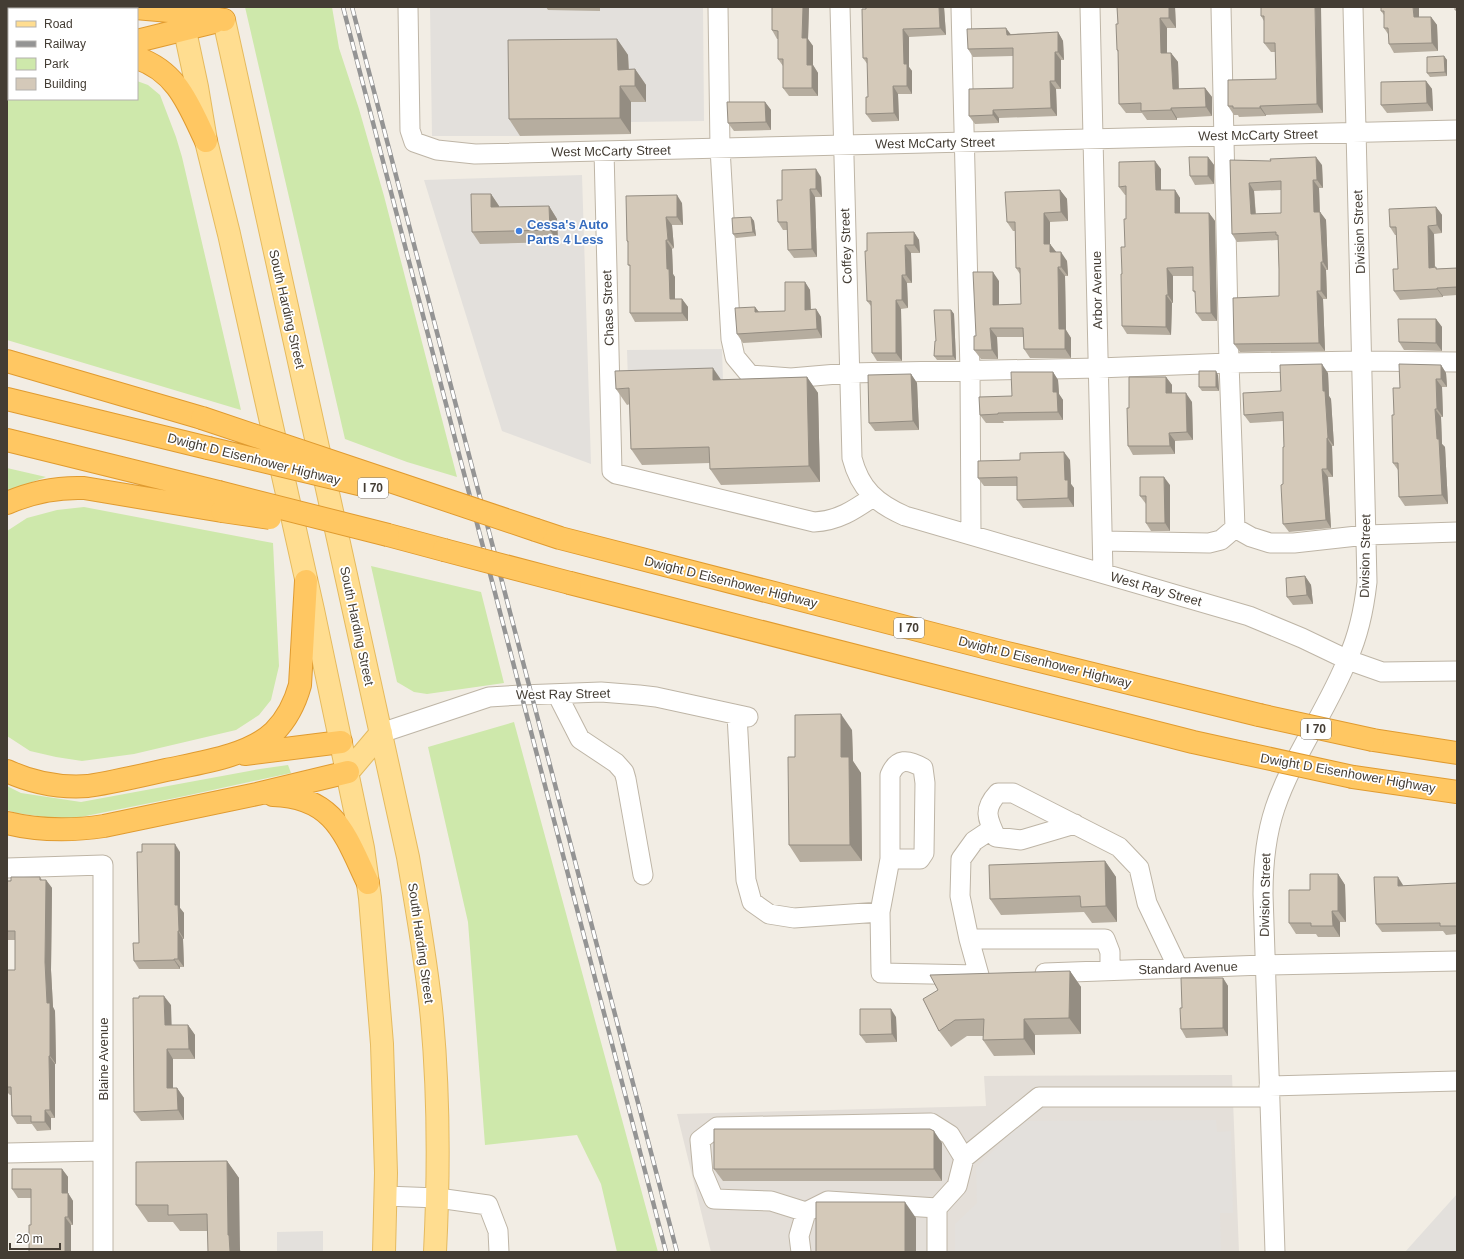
<svg xmlns="http://www.w3.org/2000/svg" width="1464" height="1259" viewBox="0 0 1464 1259" font-family="Arial,sans-serif">
	<style>
		.industrial { fill: #e4dfd9 }
		.green { fill: #cee8ab }
		.parking { fill: #e3e0dc }
		.lines { fill: none; stroke-linecap: round; stroke-linejoin: round }
		.minor-casing { stroke: #beb5a6; stroke-width: 21 }
		.major-casing { stroke: #e5ba5e; stroke-width: 24 }
		.highway-casing { stroke: #e09b30; stroke-width: 24 }
		.minor { stroke: #fff; stroke-width: 19 }
		.major { stroke: #ffdd90; stroke-width: 22 }
		.highway { stroke: #ffc762; stroke-width: 22 }
		.rail-casing { stroke: #949494; stroke-width: 4.5 }
		.rail { stroke: #fff; stroke-width: 3; stroke-dasharray: 9; stroke-linecap: butt }
		.highway-bridge-casing { stroke: #e09b30; stroke-width: 24; stroke-linecap: butt }
		.highway-bridge { stroke: #ffc762; stroke-width: 22 }
		.wall { fill: #b6ad9f; fill-rule: evenodd }
		.shaded-wall { fill: #948d82 }
		.building { fill: #d4c9b9; stroke: #948d82; fill-rule: evenodd }
		.shop-dot { fill: #3f7fe0; stroke: #fff; stroke-width: 1.5 }
		.labels { text-anchor: middle; dominant-baseline: central; stroke-width: 3.5; stroke-linejoin: round; paint-order: stroke }
		.shield { fill: #fff; stroke: #7c7771; stroke-width: 1 }
		.shield-label { font-size: 12px; font-weight: bold; fill: #443d34 }
		.street-label { font-size: 13px; fill: #443d34; stroke: #fff }
		.shop-label { font-size: 13px; font-weight: bold; fill: #366cbe; stroke: #fff; text-anchor: start }
	</style>
	<rect width="100%" height="100%" fill="#f2ede4"/>
	<!-- industrial -->
	<path class="industrial" d="M1232,1075L1239,1252H711L677,1114L986,1106L984,1076Z"/>
	<!-- green -->
	<path class="green" d="M245,7H332L339,48L359,109L384,196L457,477L407,462L345,439Z
		M137,81L148,85L160,95L176,137L182,157L241,410L7,340V100L137,99Z
		M7,468L46,477L7,491Z
		M84,507L273,543L279,666L271,700L259,715L236,730L134,754L82,761L56,757L30,751L7,736V531L27,518L57,510Z
		M371,566L481,592L504,683L427,694L414,692L397,682Z
		M514,722L658,1252H617L601,1184L577,1135L485,1145L468,922L428,747Z
		M288,765L291,773L185,796L66,820L16,813L7,810V786L21,793L81,802L260,769Z"/>
	<!-- parking -->
	<path class="parking" d="M430,7H703L704,121L631,122V102L520,57V136H432Z
		M582,175L591,464L502,431L424,180Z
		M722,349L723,381H628L627,350Z
		M1216,1120L1217,1132L1231,1131L1233,1213H1220L1221,1252H955V1224L977,1203L976,1168L1023,1121Z
		M1457,1194V1252H1405Z
		M323,1231V1252H277V1232Z"/>
	<g class="lines">
		<defs>
			<path id="minor" d="M408,7L410,130L414,142L437,150L475,154L1457,130
				M718,7L720,148L731,339L735,357L750,375L791,378L849,373L1098,368L1229,363L1362,361L1457,362
				M840,7L852,458C860,489 876,503 905,516L1249,616L1302,638L1348,660L1382,672L1457,671
				M961,7L970,371L971,535
				M1090,7L1103,573
				M1221,7L1229,363L1235,528
				M604,151L612,471L616,474L625,476L814,522C838,521 854,510 873,497
				M1103,541L1209,543L1221,540L1235,528L1251,537L1270,543H1294L1366,535L1457,532
				M557,694L580,739L616,763L624,772L626,779L643,875
				M737,715L746,880L752,902L769,914L794,918L880,912L881,973L978,975
				M381,733L489,697L521,695L601,692L639,695L656,697L748,717
				M1075,824L1021,840L996,837C987,818 983,809 998,793H1013L1119,847L1139,868L1147,903L1178,968
				M7,868L103,865V1252
				M880,912L890,859V775C897,758 908,759 923,768L925,783L924,853L920,859H890
				M969,939L960,896L961,859L974,841L992,829
				M1045,973L1264,965L1457,961
				M979,975L969,939H1105L1110,952V970
				M1269,1086L1457,1081
				M7,1153L102,1151
				M385,1196L438,1198L488,1205L498,1231L499,1252
				M806,1212L771,1201L714,1199L703,1173L700,1140L717,1127L931,1123L950,1135L964,1158
				M801,1252L799,1236L806,1212L828,1201L937,1208
				M937,1252V1208L957,1186L964,1158L1039,1097H1269
				M1275,1252L1263,894C1263,865 1266,835 1275,808C1293,755 1328,709 1348,658C1359,634 1364,609 1367,582L1353,7"/>
			<path id="major" d="M181,12L197,87L206,141L229,234L313,610L363,848L370,898L382,1044L386,1173L384,1252
				M224,20L408,857C417,911 427,964 432,1019C439,1096 439,1174 435,1252
				M348,772L381,733"/>
			<path id="highway" d="M124,7L181,12L224,20
				M46,9L77,7
				M7,17H9
				M137,41L214,22
				M137,58C178,72 189,106 206,141
				M7,70H9
				M7,361L202,418
				M7,399L208,448
				M7,440L218,492
				M7,503C32,492 56,487 84,488L222,511
				M536,530L560,538L1003,652L1259,715
				M388,535L444,550
				M570,583L1193,742L1243,753
				M1373,740L1457,753
				M245,754L341,742
				M7,771C33,783 60,788 88,786C114,782 140,776 166,770C199,763 249,756 274,732C287,719 295,703 300,685L306,581
				M1353,777L1457,792
				M273,795C335,797 345,835 368,883
				M7,823C40,831 71,831 104,826L257,794L348,772"/>
		</defs>
		<!-- minor casing -->
		<use href="#minor" class="minor-casing"/>
		<!-- major casing -->
		<use href="#major" class="major-casing"/>
		<!-- highway casing -->
		<use href="#highway" class="highway-casing"/>
		<!-- minor -->
		<use href="#minor" class="minor"/>
		<!-- major -->
		<use href="#major" class="major"/>
		<!-- highway -->
		<use href="#highway" class="highway"/>
		<defs>
			<path id="rail" d="M343,7L666,1252
				M352,7L677,1252"/>
		</defs>
		<!-- rail casing -->
		<use href="#rail" class="rail-casing"/>
		<!-- rail -->
		<use href="#rail" class="rail"/>
		<defs>
			<path id="highway-bridge" d="M202,418L536,530
				M208,448L363,485
				M218,492L388,535
				M222,511L270,518
				M444,550L570,583
				M1259,715L1373,740
				M1243,753L1353,777"/>
		</defs>
		<!-- highway-bridge casing -->
		<use href="#highway-bridge" class="highway-bridge-casing"/>
		<!-- highway-bridge -->
		<use href="#highway-bridge" class="highway-bridge"/>
	</g>
	<!-- wall -->
	<path class="wall" d="M546,7H600V11L548,10Z
		M759,7H809L808,39L813,46V65L818,73V96H789L783,88V66L778,59V39H777L772,30V7L759,8Z
		M866,7H944L946,35L909,37V67L912,71V94H898L899,121L872,122L866,114L868,97V65L863,58Z
		M1117,7H1175L1176,28H1167V53H1171L1178,62L1179,89L1205,88L1212,97V116L1177,118V120H1147L1142,113H1126L1119,104L1118,52L1117,50L1118,24Z
		M1261,7L1323,113L1266,115V116L1239,117L1238,115H1234L1228,106L1276,79V52H1271L1264,43V21L1261,16Z
		M1381,7L1419,17H1431L1437,25L1438,51L1394,53L1389,44L1388,34L1384,28V15L1381,11Z
		M1058,32L1063,41L1064,60H1061V89H1056L1057,116L999,118V123L975,124L969,116L1013,88V56L973,57L968,49L1011,34Z
		M617,39L628,55L629,69H635L646,85V102H631V134L520,136L509,119Z
		M1444,56L1447,60V76L1430,77L1427,73Z
		M1426,81L1432,89L1433,111L1387,113L1381,105Z
		M765,102L771,110V130L734,131L728,123Z
		M1208,157L1214,165V184L1195,185L1190,176Z
		M1230,160L1322,165L1323,188H1319L1320,212L1326,220L1328,270H1326L1327,299H1323L1325,351L1240,352L1234,344L1279,296V269L1278,240L1237,242L1232,234ZM1281,190V213L1256,214L1254,191Z
		M1161,169V190H1175L1180,198V213H1209L1215,221L1217,321H1202L1196,313V294L1193,291V276H1173V303H1172L1171,335L1127,334L1122,326V274L1125,247L1126,219V195H1125L1119,187Z
		M821,177L822,197H815L817,257L794,258L788,250L787,230H783L778,222L782,200Z
		M1060,190L1067,199L1068,221L1050,222V244L1056,252L1067,261L1068,276H1065L1066,330L1071,338V358H1030L1024,349L1023,337H997L998,359H981L974,350L976,336L999,281V305L1021,304L1020,274L1016,268L1015,231H1013L1007,222Z
		M491,194L499,206V207L549,206L557,219L558,242L480,244L472,232Z
		M682,203L683,225H672L674,248L672,249L673,274L675,277V299H682L688,307V321L635,322L630,313V266L628,265V243L627,241Z
		M1436,207L1442,215V233L1434,234L1435,267L1437,269L1457,268V295L1443,296V297L1400,300L1394,291L1398,269L1397,235H1395L1390,227Z
		M751,217L754,221L756,236L736,238L733,234Z
		M914,232L919,240L920,253H911L912,283H907L908,308L901,309L902,361H877L872,353L871,306L867,301V251Z
		M805,282L810,290L811,309H816L821,317L822,338L743,343L737,334L755,307L759,312L785,311Z
		M951,310L954,314L956,360H937L934,356L936,341Z
		M1436,319L1442,327V351L1404,350L1399,342Z
		M1441,365L1446,373L1447,387H1442L1443,417H1441L1442,444L1445,447L1448,504L1405,506L1399,497L1398,470L1393,463L1394,415L1400,388Z
		M1053,372L1058,380L1059,394L1063,400V420L1003,421L1004,423H986L980,415Z
		M1328,373L1329,396L1331,399L1334,446H1332L1333,477H1328L1331,528L1289,532L1283,524V484L1284,447L1283,421L1250,423L1244,415L1281,391Z
		M911,374L917,383L919,430L875,431L869,423Z
		M1218,375L1219,391H1202L1199,387Z
		M807,377L818,393L820,482L721,485L710,469V463L642,465L631,449L630,404L627,405L616,389L721,380Z
		M1166,377L1172,385V393L1192,402L1193,440L1175,441V454L1133,455L1128,446L1129,408Z
		M1070,460L1071,484L1074,488V507L1023,508L1017,500V486H984L978,478Z
		M1170,485V531H1151L1146,523V504L1140,496Z
		M1305,576L1311,585L1313,604L1293,605L1287,597Z
		M852,730L853,761L861,773L862,861L800,862L789,845L795,757Z
		M180,852V908L184,913V939H183L184,967H180V969H139L134,961L139,943Z
		M1105,861L1116,877L1117,922L1092,923L1084,912L1001,915L990,899Z
		M1338,874L1345,885L1346,922H1340V937H1318L1316,934H1296L1289,923L1310,890Z
		M40,877L42,880H46L52,888L51,970L53,1007L55,1011L56,1064H55V1118H51V1130L37,1131L32,1124H17L12,1116L11,1095H10L7,1092V972L15,970V940H7V881Z
		M1457,883V934L1446,935L1443,931L1382,932L1376,924L1403,885V886Z
		M1070,971L1081,987V1034L1035,1035V1055L994,1056L983,1040V1036H967L951,1047L939,1031L923,999Z
		M1223,978L1228,986V1036L1186,1038L1181,1029Z
		M171,1005V1025H188L195,1035V1059H173V1088H177L184,1098V1120L141,1121L134,1112Z
		M896,1017L897,1042L866,1043L860,1035Z
		M942,1143V1181H723L714,1169Z
		M227,1161L239,1178L207,1231H180L173,1222H148L136,1205Z
		M62,1169L68,1177V1193L73,1201V1225H71V1252L31,1225V1198H18L12,1189Z"/>
	<!-- shaded-wall -->
	<path class="shaded-wall" d="M803,7H809L808,39L813,46V65L818,73V96L812,88L807,65L802,38Z
		M939,7H944L946,35L940,28Z
		M1169,7H1175L1176,28L1169,18Z
		M1315,7H1321L1323,113L1317,104Z
		M1413,7H1419V26L1414,17Z
		M1431,17L1437,25L1438,51L1432,43Z
		M1160,18L1167,28V62L1161,53Z
		M1006,28L1012,36L1007,35Z
		M903,29L909,37V67L912,71V94L907,86L904,64Z
		M1058,32L1063,41L1064,60L1058,52Z
		M617,39L628,55L629,86L618,70Z
		M1055,52L1061,60V89L1055,81Z
		M1171,53L1178,62L1179,99L1173,89Z
		M1444,56L1447,60V76L1445,72Z
		M635,69L646,85V102L635,86Z
		M1050,81L1056,89L1057,116L1051,108Z
		M1426,81L1432,89L1433,111L1427,103Z
		M620,86L631,102V134L620,118Z
		M893,86L898,94L899,121L894,113Z
		M1205,88L1212,97V116L1206,107Z
		M765,102L771,110V130L766,122Z
		M1260,106L1266,115V116L1260,108Z
		M1171,108L1177,118V120L1171,110Z
		M993,110L999,118V123L993,115Z
		M1208,157L1214,165V184L1208,176Z
		M1316,157L1322,165L1323,188L1317,180Z
		M1155,161L1161,169V198L1156,190Z
		M816,169L821,177L822,197L816,189Z
		M1313,180L1319,188L1320,220L1314,212Z
		M1249,183L1254,191L1256,222L1251,214Z
		M810,189L815,197L817,257L812,249Z
		M1060,190L1067,199L1068,221L1061,212Z
		M1175,190L1180,198V221L1175,213Z
		M491,194L499,206L500,220L491,207Z
		M677,195L682,203L683,225L677,217Z
		M549,206L557,219L558,242L550,230Z
		M1436,207L1442,215V233L1437,225Z
		M1320,212L1326,220L1328,270L1323,262Z
		M1044,213L1050,222V244L1057,253V261L1044,244Z
		M1209,213L1215,221L1217,321L1211,313Z
		M666,217L672,225L674,248L668,240Z
		M751,217L754,221L756,236L753,232Z
		M1428,226L1434,234L1435,276L1429,268Z
		M914,232L919,240L920,253L914,245Z
		M666,240L672,249L673,274L675,277V308L670,299L667,269Z
		M905,245L911,253L912,283L906,275Z
		M1061,252L1067,261L1068,276L1061,267Z
		M1321,262L1326,270L1327,299L1321,291Z
		M1058,267L1065,276L1066,330L1071,338V358L1065,349L1059,329Z
		M1167,268L1173,276V303L1168,295Z
		M993,272L999,281V314L993,305Z
		M902,275L907,283L908,308L902,300Z
		M805,282L810,290L811,318L805,310Z
		M1437,288L1443,296V297L1437,289Z
		M1317,291L1323,299L1325,351L1319,343Z
		M1166,295L1172,303L1171,335L1166,327Z
		M682,299L688,307V321L682,313Z
		M896,300L901,309L902,361L896,353Z
		M755,307L761,315L755,312Z
		M816,309L821,317L822,338L817,329Z
		M951,310L954,314L956,360L953,356Z
		M1436,319L1442,327V351L1436,343Z
		M990,328L997,337L998,359L992,350Z
		M1322,364L1328,373L1329,396L1331,399L1334,446L1328,438L1323,391Z
		M1441,365L1446,373L1447,387L1441,379Z
		M713,368L724,384L713,380Z
		M1216,371L1218,375L1219,391L1216,387Z
		M1053,372L1058,380L1059,394L1063,400V420L1058,412L1053,392Z
		M911,374L917,383L919,430L913,421Z
		M807,377L818,393L820,482L809,466Z
		M1166,377L1172,385V401L1166,393Z
		M1436,379L1442,387L1443,417L1437,409Z
		M1186,393L1192,402L1193,440L1187,432Z
		M1435,409L1441,417L1442,444L1445,447L1448,504L1442,495L1437,439Z
		M1169,433L1175,441V454L1170,446Z
		M1327,438L1332,446L1333,477L1327,469Z
		M1064,452L1070,460L1071,484L1074,488V507L1068,498L1065,480Z
		M1322,469L1328,477L1331,528L1326,520Z
		M1164,477L1170,485V531L1165,523Z
		M1305,576L1311,585L1313,604L1307,595Z
		M841,714L852,730L853,761L861,773L862,861L850,845L841,757Z
		M175,844L180,852V908L184,913V939L179,931L175,905Z
		M1105,861L1116,877L1117,922L1106,906Z
		M1338,874L1345,885L1346,922L1338,911Z
		M1398,877L1403,885L1404,894L1398,886Z
		M46,880L52,888L51,970L53,1007L55,1011L56,1064L50,1056L47,1003L45,962Z
		M1332,911L1340,922V937L1333,926Z
		M178,931L183,939L184,967L178,959Z
		M174,959L180,967V969L174,960Z
		M1070,971L1081,987V1034L1069,1018Z
		M1223,978L1228,986V1036L1223,1028Z
		M164,996L171,1005L172,1035L165,1025Z
		M891,1009L896,1017L897,1042L892,1034Z
		M1024,1019L1035,1035V1055L1024,1039Z
		M188,1025L195,1035V1059L189,1049Z
		M167,1049L173,1059V1098L167,1088Z
		M49,1056L55,1064V1118L50,1110Z
		M177,1088L184,1098V1120L178,1110Z
		M45,1110L51,1118V1130L45,1122Z
		M934,1131L942,1143V1181L934,1169Z
		M227,1161L239,1178L240,1250L241,1252H230L228,1235Z
		M62,1169L68,1177V1201L62,1193Z
		M68,1193L73,1201V1225L68,1217Z
		M905,1202L916,1218V1252H905Z
		M65,1217L71,1225V1252H65Z"/>
	<!-- building -->
	<path class="building" d="M772,7H803L802,38H807V65H812V88H783V59H778V31L772,30Z
		M866,7H939L940,28L903,29L904,64H907V86H893L894,113L866,114V97H868L867,58H863L862,9H866Z
		M1117,7H1169V18H1160L1161,53H1171L1173,89L1205,88L1206,107L1171,108V110L1141,111V103L1119,104L1118,50H1117L1116,24H1118Z
		M1261,7H1315L1317,104L1260,106V108H1233V106H1228V80L1276,79L1275,43H1264V16H1261Z
		M1381,7H1413L1414,17H1431L1432,43L1389,44L1388,28H1384V11H1381Z
		M1455,7H1457V10H1455Z
		M1006,28L1007,35L1058,32V52H1055V81H1050L1051,108L993,110V115L969,116V89L1013,88V48L968,49L967,29Z
		M617,39L618,70L635,69V86H620V118L509,119L508,40Z
		M1444,56L1445,72L1427,73V57Z
		M1426,81L1427,103L1381,105V82Z
		M727,102H765L766,122L728,123Z
		M1189,157H1208V176H1190Z
		M1316,157L1317,180H1313L1314,212H1320L1323,262H1321V291H1317L1319,343L1234,344L1233,298L1279,296V269L1278,235H1276V232L1232,234L1230,160L1271,161L1270,159ZM1281,181V213L1251,214L1249,183Z
		M1155,161L1156,190H1175V213H1209L1211,313H1196L1195,291H1193V267L1167,268L1168,295H1166V327L1122,326L1121,274H1122L1121,247H1125L1124,219H1126V186L1119,187V162Z
		M816,169V189H810L812,249L788,250L787,222H778L777,200H782V170Z
		M1060,190L1061,212L1044,213V244H1050V252H1061V267H1058L1059,329H1065V349H1024L1023,328H990L992,350H974V336H976L973,272H993V305L1021,304L1020,268H1016L1015,222H1007L1005,192Z
		M471,194H491V207L549,206L550,230L472,232Z
		M677,195V217H666L668,240H666L667,269H669L670,299H682V313H630V265H628V241H627L626,196Z
		M1436,207L1437,225L1428,226L1429,268L1436,267V269L1457,268V287L1437,288V289L1394,291L1393,269H1398L1396,227H1390L1389,209Z
		M751,217L753,232L733,234L732,218Z
		M914,232V245H905L906,275H902V300H896V353H872L871,301H867L866,275L865,251H867V233Z
		M785,282H805V310L816,309L817,329L737,334L735,308L755,307V312L785,311Z
		M934,310H951L953,356H934L935,341H936Z
		M1398,319H1436V343L1399,342Z
		M1322,364L1323,391H1325L1328,438H1327V469H1322L1326,520L1283,524L1281,485L1283,484V447H1284L1283,412L1244,415L1243,393L1281,391L1280,365Z
		M1399,364L1441,365V379H1436L1437,409H1435L1437,439H1439L1442,495L1399,497L1398,463H1393L1392,415H1394L1393,388H1400Z
		M713,368V380L807,377L809,466L710,469L709,447L631,449L629,388L616,389L615,371Z
		M1199,371H1216V387H1199Z
		M1011,372H1053V392H1057L1058,412L998,413V414L980,415L979,397L1012,396Z
		M911,374L913,421L869,423L868,375Z
		M1129,377H1166V393H1186L1187,432L1169,433L1170,446H1128L1127,408H1129Z
		M1064,452L1065,480H1068V498L1017,500V477L978,478V461L1020,460V453Z
		M1140,477H1164L1165,523H1146V496H1140Z
		M1305,576L1307,595L1287,597L1286,578Z
		M841,714V757H849L850,845H789L788,757H795V715Z
		M142,844H175V905H178L179,931H178V959H174V960L134,961L133,943H139L137,852H142Z
		M1105,861L1106,906L1081,907L1080,896L990,899L989,865Z
		M1310,874H1338V911H1332L1333,926H1311V923H1289V890H1310Z
		M11,877H40V880H46L45,962L47,1003H50V1056H49L50,1110H45V1122H31V1116H12L11,1087H7V970H15V931H7V881H11Z
		M1374,877H1398V886L1457,883V926H1440V923L1376,924Z
		M1070,971L1069,1018L1024,1019V1039L983,1040L984,1019L955,1020L939,1031L923,999L938,990L930,975Z
		M1181,978H1223V1028L1181,1029L1180,1008H1182Z
		M139,996H164L165,1025H188L189,1049H167V1088H177L178,1110L134,1112L133,998H139Z
		M860,1009H891L892,1034L860,1035Z
		M714,1129H930L934,1131V1169H714Z
		M227,1161L228,1235H229L230,1252H208L207,1214L168,1215V1205H136V1162Z
		M12,1169H62V1193H68V1217H65V1252H29V1225H31V1189H12Z
		M816,1202H905V1252H816Z"/>
	<!-- markers -->
	<circle class="shop-dot" cx="519" cy="231" r="4"/>
	<g class="labels">
		<!-- shield labels -->
		<g class="shield">
			<rect x="358" y="478" width="30" height="20" rx="3"/>
			<rect x="894" y="618" width="30" height="20" rx="3"/>
			<rect x="1301" y="719" width="30" height="20" rx="3"/>
		</g>
		<g class="shield-label">
			<text x="373" y="488">I 70</text>
			<text x="909" y="628">I 70</text>
			<text x="1316" y="729">I 70</text>
		</g>
		<!-- street labels -->
		<g class="street-label">
			<text transform="translate(1258 135) rotate(-1)">West McCarty Street</text>
			<text transform="translate(935 143) rotate(-1)">West McCarty Street</text>
			<text transform="translate(611 151) rotate(-1)">West McCarty Street</text>
			<text transform="translate(1359 232) rotate(-92)">Division Street</text>
			<text transform="translate(846 246) rotate(-92)">Coffey Street</text>
			<text transform="translate(1097 290) rotate(-91)">Arbor Avenue</text>
			<text transform="translate(608 308) rotate(-92)">Chase Street</text>
			<text transform="translate(287 309) rotate(77)">South Harding Street</text>
			<text transform="translate(254 459) rotate(14)">Dwight D Eisenhower Highway</text>
			<text transform="translate(1365 556) rotate(-89)">Division Street</text>
			<text transform="translate(731 582) rotate(14)">Dwight D Eisenhower Highway</text>
			<text transform="translate(1156 589) rotate(16)">West Ray Street</text>
			<text transform="translate(357 626) rotate(78)">South Harding Street</text>
			<text transform="translate(1045 662) rotate(14)">Dwight D Eisenhower Highway</text>
			<text transform="translate(563 694) rotate(-1)">West Ray Street</text>
			<text transform="translate(1348 773) rotate(10)">Dwight D Eisenhower Highway</text>
			<text transform="translate(1265 895) rotate(-89)">Division Street</text>
			<text transform="translate(421 943) rotate(82)">South Harding Street</text>
			<text transform="translate(1188 968) rotate(-2)">Standard Avenue</text>
			<text transform="translate(103 1059) rotate(-90)">Blaine Avenue</text>
		</g>
		<!-- shop labels -->
		<g class="shop-label">
			<text x="527" y="224">Cessa's Auto<tspan x="527" dy="15">Parts 4 Less</tspan></text>
		</g>
	</g>
	<!-- border -->
	<rect width="1464" height="1259" fill="none" stroke="#443d34" stroke-width="16"/>
	<!-- legend -->
	<rect x="8" y="8" width="130" height="92" fill="#ffffff" stroke="#b4b1ae"/>
	<rect x="16" y="21" width="20" height="6" fill="#ffdd90" stroke="#b4b1ae"/>
	<text x="44" y="28" font-size="12" fill="#443d34">Road</text>
	<rect x="16" y="41" width="20" height="6" fill="#949494" stroke="#b4b1ae"/>
	<text x="44" y="48" font-size="12" fill="#443d34">Railway</text>
	<rect x="16" y="58" width="20" height="12" fill="#cee8ab" stroke="#b4b1ae"/>
	<text x="44" y="68" font-size="12" fill="#443d34">Park</text>
	<rect x="16" y="78" width="20" height="12" fill="#d4c9b9" stroke="#b4b1ae"/>
	<text x="44" y="88" font-size="12" fill="#443d34">Building</text>
	<!-- scale -->
	<path d="M10 1243v6h50v-6" fill="none" stroke="#443d34" stroke-width="2"/>
	<text x="16" y="1243" font-size="12" fill="#443d34" stroke="#ffffff" stroke-width="3" paint-order="stroke">20 m</text>
</svg>
